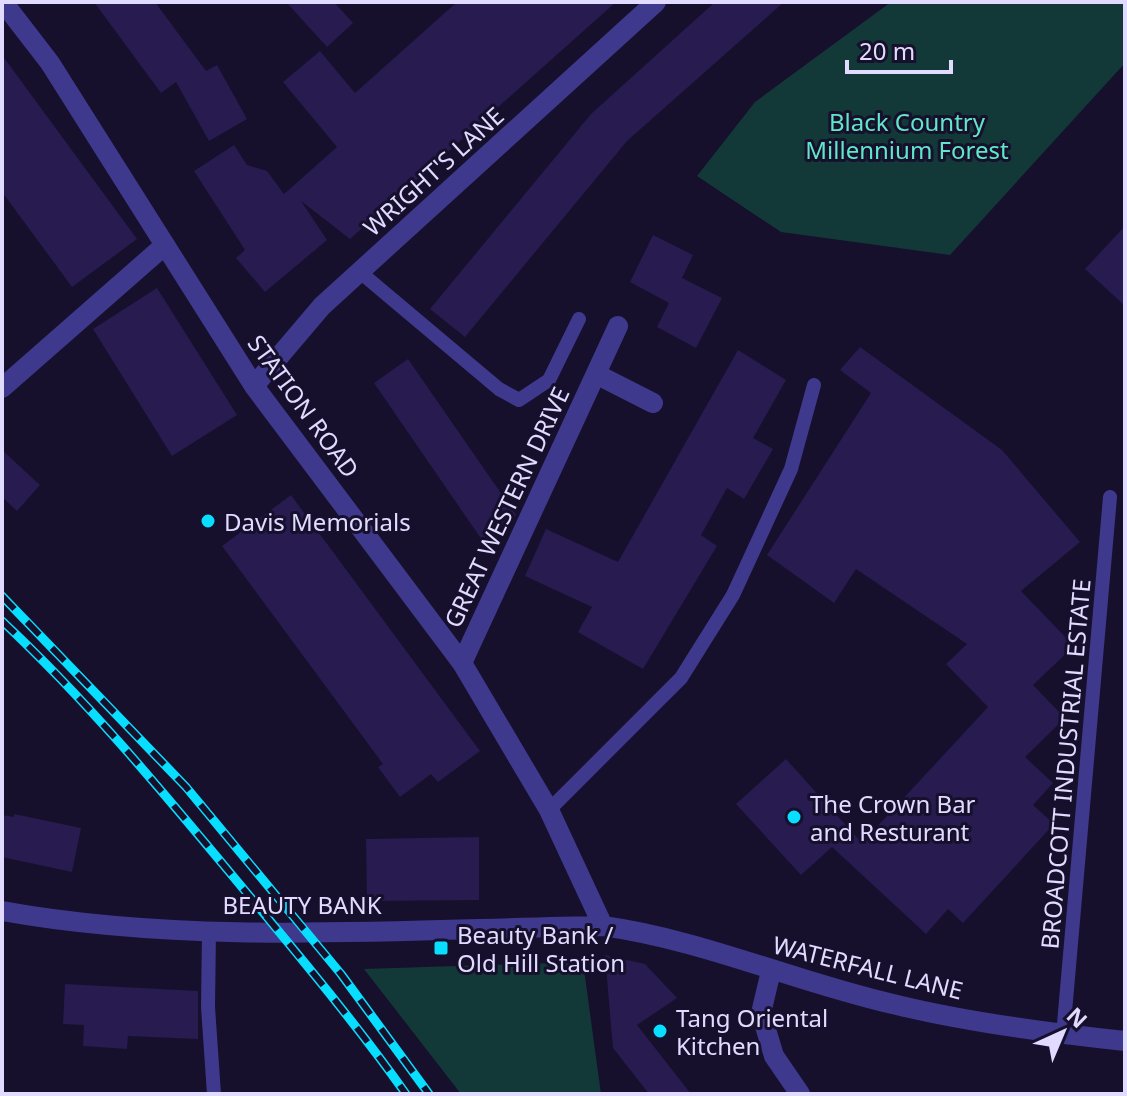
<svg xmlns="http://www.w3.org/2000/svg" width="1127" height="1096" viewBox="0 0 1127 1096" font-family="'Noto Sans',sans-serif">
	<style>
		.green { fill: #133838 }
		.building { fill: #271b4f }
		.lines { fill: none; stroke-linecap: round; stroke-linejoin: round }
		.service { stroke: #3f398e; stroke-width: 14 }
		.minor { stroke: #3f398e; stroke-width: 20 }
		.tertiary { stroke: #3f398e; stroke-width: 20 }
		.rail-casing { stroke: #08deff; stroke-width: 9 }
		.rail { stroke: #16102d; stroke-width: 6; stroke-dasharray: 18; stroke-linecap: butt }
		.poi-dot { fill: #08deff; stroke: #16102d; stroke-width: 3 }
		.labels { text-anchor: middle; dominant-baseline: central; stroke-width: 6; stroke-linejoin: round; paint-order: stroke }
		.park-label { font-size: 24px; fill: #60e7ca; stroke: #16102d }
		.street-label { font-size: 24px; fill: #e1dcff; stroke: #16102d }
		.poi-label { font-size: 24px; fill: #e1dcff; stroke: #16102d; text-anchor: start }
	</style>
	<rect width="100%" height="100%" fill="#16102d"/>
	<!-- green -->
	<path class="green" d="M891,2H1125V63L950,255L781,232L697,176L755,102Z
		M583,962L601,1094H461L364,969Z"/>
	<!-- building -->
	<path class="building" d="M94,2H155L206,71L217,65L247,119L209,141L176,82L161,93Z
		M286,2H334L353,23L327,47Z
		M457,2H616L350,239L301,201L327,240L265,292L236,258L245,250L194,171L234,145L247,165L267,171L284,194L337,147L283,82L320,51L355,93Z
		M715,2H784L627,141L465,337L430,309L591,114Z
		M2,55L137,239L72,287L2,192Z
		M1125,226V306L1085,269Z
		M653,235L693,255L682,278L722,298L696,348L657,327L669,303L630,282Z
		M157,288L237,415L172,456L93,329Z
		M860,347L1002,450L1080,542L1021,591L1074,646L1033,685L1065,718L1025,757L1053,783L1033,805L1054,824L963,923L948,909L926,934L832,847L801,875L736,804L786,759L862,843L988,707L946,664L967,644L856,569L834,603L767,555L871,393L840,370Z
		M738,350L786,380L753,438L773,449L744,499L727,488L701,535L717,546L643,669L578,632L592,607L525,576L546,529L618,562Z
		M408,359L516,515L482,540L374,383Z
		M2,450L40,485L17,511L2,497Z
		M291,495L480,751L438,782L431,774L400,797L378,767L383,764L222,546Z
		M14,814L81,828L72,872L2,857V815L14,817Z
		M479,837V900L367,901L366,839Z
		M605,955L645,964L677,998L637,1025L691,1094H649L613,1048Z
		M65,984L198,991V1039L128,1036L127,1049L83,1046L84,1025L63,1024Z"/>
	<g class="lines">
		<!-- service -->
		<path class="service" d="M360,272L499,389L519,400L549,380L579,319
			M549,810L681,678L733,595L791,469L814,385
			M209,930L208,1007L214,1094
			M1063,1035L1110,497"/>
		<!-- minor -->
		<path class="minor" d="M596,374L653,403
			M2,388L165,245
			M462,663L618,326"/>
		<!-- tertiary -->
		<path class="tertiary" d="M3,2L50,63L254,386L462,663L549,810L603,926
			M254,386L322,306L656,2
			M2,911C195,946 408,929 603,926C704,940 798,983 897,1005C971,1023 1049,1033 1125,1041
			M771,971L761,1013L774,1056L800,1094"/>
		<defs>
			<path id="rail" d="M2,596L186,787L341,974L429,1094
				M2,621C93,706 171,802 251,898C304,962 357,1025 406,1094"/>
		</defs>
		<!-- rail casing -->
		<use href="#rail" class="rail-casing"/>
		<!-- rail -->
		<use href="#rail" class="rail"/>
	</g>
	<!-- markers -->
	<g class="poi-dot">
		<circle cx="208" cy="521" r="8"/>
		<circle cx="794" cy="817" r="8"/>
		<rect x="433" y="940" width="16" height="16" rx="4"/>
		<circle cx="660" cy="1031" r="8"/>
	</g>
	<g class="labels">
		<!-- park labels -->
		<g class="park-label">
			<text x="907" y="121">Black Country<tspan x="907" dy="28">Millennium Forest</tspan></text>
		</g>
		<!-- street labels -->
		<g class="street-label">
			<text transform="translate(433 171) rotate(-42)">WRIGHT'S LANE</text>
			<text transform="translate(304 406) rotate(54)">STATION ROAD</text>
			<text transform="translate(506 507) rotate(-65)">GREAT WESTERN DRIVE</text>
			<text transform="translate(1065 764) rotate(-85)">BROADCOTT INDUSTRIAL ESTATE</text>
			<text x="302" y="904">BEAUTY BANK</text>
			<text transform="translate(868 967) rotate(14)">WATERFALL LANE</text>
		</g>
		<!-- poi labels -->
		<g class="poi-label">
			<text x="224" y="521">Davis Memorials</text>
			<text x="810" y="803">The Crown Bar<tspan x="810" dy="28">and Resturant</tspan></text>
			<text x="457" y="934">Beauty Bank /<tspan x="457" dy="28">Old Hill Station</tspan></text>
			<text x="676" y="1017">Tang Oriental<tspan x="676" dy="28">Kitchen</tspan></text>
		</g>
	</g>
	<!-- border -->
	<rect width="1127" height="1096" fill="none" stroke="#e1dcff" stroke-width="8"/>
	<!-- north arrow -->
	<g transform="translate(1063 1032) rotate(44)" stroke="#16102d" stroke-width="6" paint-order="stroke">
	<path d="M0-6L14 30L0 20L-14 30Z" fill="#e1dcff"/>
	<text y="-12" font-size="22" font-weight="bold" text-anchor="middle" fill="#e1dcff">N</text>
	</g>
	<!-- scale -->
	<path d="M847 60v12h104v-12" fill="none" stroke="#e1dcff" stroke-width="4"/>
	<text x="859" y="60" font-size="24" fill="#e1dcff" stroke="#16102d" stroke-width="6" paint-order="stroke">20 m</text>
</svg>
